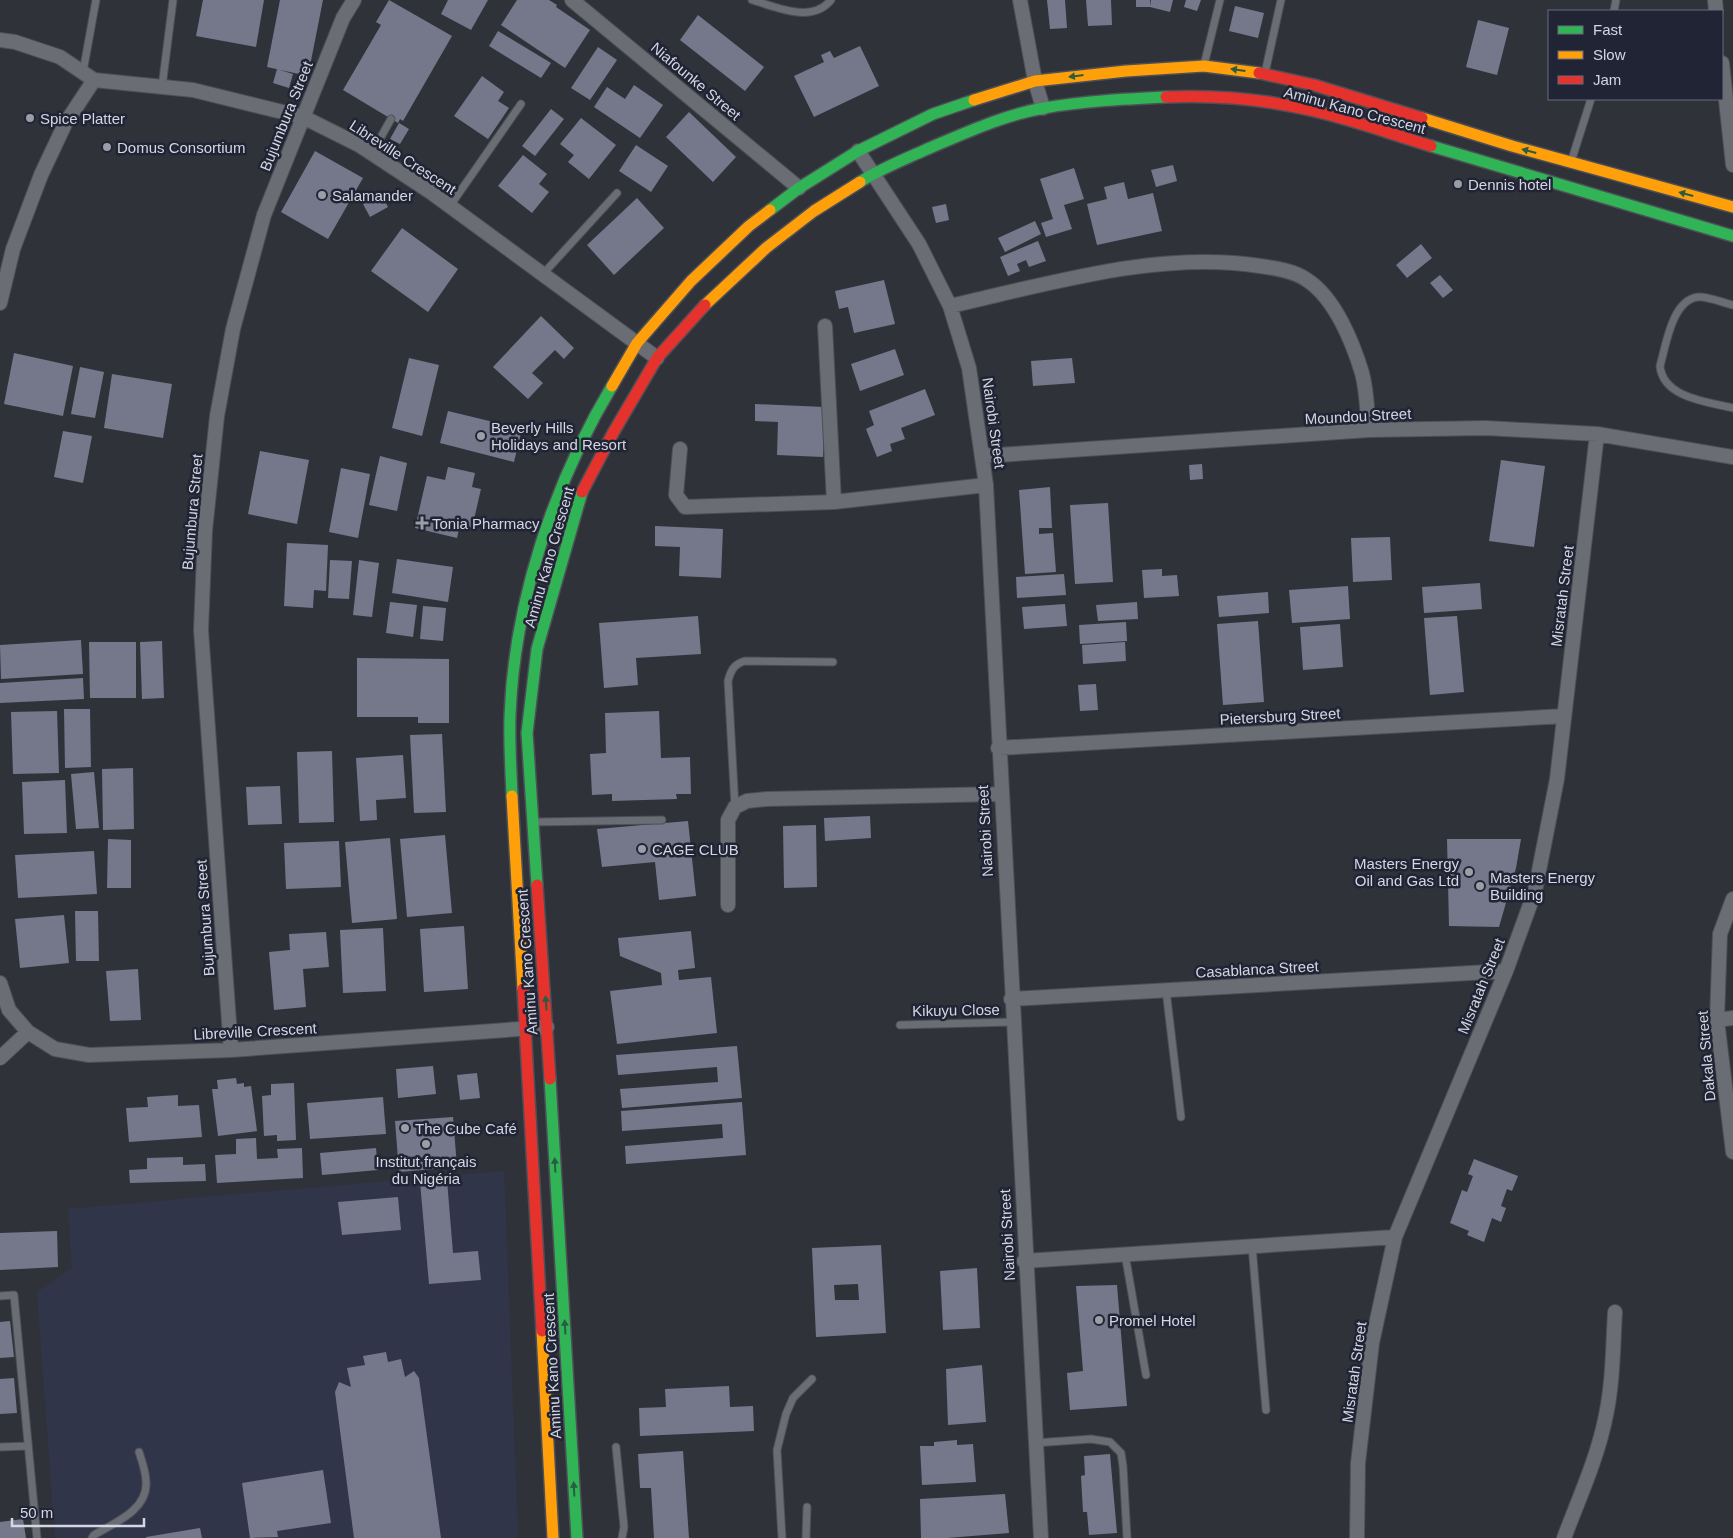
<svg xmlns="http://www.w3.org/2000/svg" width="1733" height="1538" viewBox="0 0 1733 1538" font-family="Helvetica,sans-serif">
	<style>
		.built { fill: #31354a }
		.building { fill: #75788b; fill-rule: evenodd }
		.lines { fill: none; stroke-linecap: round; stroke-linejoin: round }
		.lane-casing { stroke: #4d4f57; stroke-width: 9 }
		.street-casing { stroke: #4d4f57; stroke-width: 16 }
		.fast-casing { stroke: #4d4f57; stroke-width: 14 }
		.slow-casing { stroke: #4d4f57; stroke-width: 14 }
		.jam-casing { stroke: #4d4f57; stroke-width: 14 }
		.lane { stroke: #6b6d74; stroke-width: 7 }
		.street { stroke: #6b6d74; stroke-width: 14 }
		.fast { stroke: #30b455; stroke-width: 11 }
		.slow { stroke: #ff9f0a; stroke-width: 11 }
		.jam { stroke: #e5322d; stroke-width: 11 }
		.oneway { fill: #275e42 }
		.poi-dot { fill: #9b9da7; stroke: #212435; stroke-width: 2 }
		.labels { text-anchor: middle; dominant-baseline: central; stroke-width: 5; stroke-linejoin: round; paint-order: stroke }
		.street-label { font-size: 15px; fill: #d4d6e1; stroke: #212435 }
		.poi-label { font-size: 15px; fill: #d4d6e1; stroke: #212435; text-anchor: start }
	</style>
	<rect width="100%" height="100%" fill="#30323a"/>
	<!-- built -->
	<path class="built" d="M504,1171L518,1538H55L37,1292L72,1268L68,1209Z"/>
	<!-- building -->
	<path class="building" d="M203,0H264L256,47L196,36Z
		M280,0H323L308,76L267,67Z
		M389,0L452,36L403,121L400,119L398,123L343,90L381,25L376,22Z
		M448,0H488L471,30L441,14Z
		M517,0H549L557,5L556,7L590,30L565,68L501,25Z
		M1047,0H1065L1067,28L1050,29Z
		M1086,0H1111L1112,25L1088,26Z
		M1136,0H1150V6L1151,0H1173L1170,12L1150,7H1136Z
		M1186,0H1201L1197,11L1184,7Z
		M1235,6L1264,13L1258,38L1229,31Z
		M698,15L764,67L745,91L680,40Z
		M1478,20L1509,28L1497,75L1466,67Z
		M498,31L551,63L541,78L489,46Z
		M860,46L879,86L814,117L794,76L824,62L821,55L830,51L834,58Z
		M598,47L617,60L590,100L571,88Z
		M277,69L293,74L289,88L273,83Z
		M482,76L504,92L498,101L509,108L488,139L454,116Z
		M634,85L663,105L640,138L594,107L607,87L625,99Z
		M551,109L564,119L535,156L522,146Z
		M689,112L736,157L713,182L666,137Z
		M581,118L616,145L589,179L568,162L574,155L560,144Z
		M399,123L409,129L400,144L390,139Z
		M636,145L668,166L651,192L619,171Z
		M315,151L363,178L328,239L281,212Z
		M523,155L547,174L539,184L549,192L532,213L498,186Z
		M1173,165L1177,181L1156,187L1151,170Z
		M1074,168L1084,199L1064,205L1072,229L1046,237L1041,223L1053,219L1040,179Z
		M1124,182L1128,199L1153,193L1162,231L1097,245L1087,204L1107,199L1104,187Z
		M381,194L388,207L370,217L363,204Z
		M637,198L664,228L614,275L587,245Z
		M946,204L949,220L936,223L932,207Z
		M1035,221L1041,234L1005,252L998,238Z
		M402,228L458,269L428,312L371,271Z
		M1038,241L1046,261L1029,267L1026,260L1017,264L1020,271L1008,276L1000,257Z
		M1421,244L1432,258L1407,278L1396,265Z
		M1440,275L1453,290L1443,298L1430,283Z
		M884,280L895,324L854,333L848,307L839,309L835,291Z
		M541,316L574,348L564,359L555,350L532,373L543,383L528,399L493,367Z
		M895,349L904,375L860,391L851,364Z
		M14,353L73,366L63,416L4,404Z
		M409,358L439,365L422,436L392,428Z
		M1072,358L1075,383L1033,386L1031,361Z
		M80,367L104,372L95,418L71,414Z
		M112,374L172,384L163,438L104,428Z
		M925,389L935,415L901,428L905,439L890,444L892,451L877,457L866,429L874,425L869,411Z
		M755,404L825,407L823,457L777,455L778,422L755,421Z
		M448,411L522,429L514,462L440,443Z
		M63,431L92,436L83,483L54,477Z
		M260,451L309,460L297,524L248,514Z
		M380,456L407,463L397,511L369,505Z
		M1501,460L1545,466L1534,547L1489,541Z
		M1202,464L1203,479L1190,480L1189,465Z
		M448,467L475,473L472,487L481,489L472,528L460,525L457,538L415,528L427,476L445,480Z
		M341,468L370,474L358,538L329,532Z
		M1050,487L1052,528H1039V534L1053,533L1056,572L1025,574L1019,490Z
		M1108,503L1113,582L1075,584L1070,505Z
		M655,526L723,529L721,578L679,576L680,547L655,546Z
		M1390,537L1392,580L1353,582L1351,538Z
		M287,543L328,545L326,591L314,590L313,608L284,606Z
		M397,559L453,567L448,602L392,593Z
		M330,560L352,561L349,599L328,598Z
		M359,560L379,563L372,617L353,615Z
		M1162,569V576L1177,575L1179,596L1144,598L1142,570Z
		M1064,574L1066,595L1017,598L1016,577Z
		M1480,583L1482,609L1424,613L1422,587Z
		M1348,586L1350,619L1292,623L1289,590Z
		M1268,592L1269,613L1219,617L1217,596Z
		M390,602L417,605L413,637L386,633Z
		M1137,602L1138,619L1098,621L1096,605Z
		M1065,604L1067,626L1024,629L1022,607Z
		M423,606L446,608L443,641L420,639Z
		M698,616L701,654L636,658L638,685L604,688L599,623Z
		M1457,616L1464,692L1430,695L1424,618Z
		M1258,621L1264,702L1223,705L1217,624Z
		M1126,622L1127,641L1080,644L1079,625Z
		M1340,624L1343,667L1303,670L1300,627Z
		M81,640L83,674L1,679L0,645Z
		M162,641L164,698L142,699L140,642Z
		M89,642H136V698H90Z
		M1125,642L1126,661L1083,664L1082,645Z
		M357,658L449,659V723H418V717H357Z
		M83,678L84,699L0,703V683Z
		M1096,684L1098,710L1080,711L1078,685Z
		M64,709H90L91,767L65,768Z
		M57,711L59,773L13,774L11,712Z
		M659,711L661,758L690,757L691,794H676L677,799L612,801V794L592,795L590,754L606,753L605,713Z
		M442,734L446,812L414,813L410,735Z
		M332,751L334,822L299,823L297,752Z
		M403,755L406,798L376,800L377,820L360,821L356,758Z
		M133,768L134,829L103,830L102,769Z
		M94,772L99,828L76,829L71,774Z
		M65,780L67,833L24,834L22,782Z
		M280,786L282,824L248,825L246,787Z
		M870,816L871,838L825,841L824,818Z
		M688,821L696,896L659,900L655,862L602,867L597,829Z
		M816,825L817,887L784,888L783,826Z
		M445,835L452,913L407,917L400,839Z
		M390,838L397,919L352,923L345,842Z
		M108,839L131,840V888H107Z
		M1447,839H1521L1516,868L1499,927L1449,926Z
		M339,841L341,887L286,889L284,843Z
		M94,851L97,894L18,898L15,855Z
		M75,911H98L99,961H76Z
		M64,915L69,963L20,968L15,919Z
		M464,926L468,989L424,992L420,929Z
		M383,928L386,991L343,993L340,930Z
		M691,931L695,968L678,970L679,980L711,977L717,1033L617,1044L610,991L662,985L661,973L620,956L618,938Z
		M326,932L329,967L303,969L306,1007L274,1010L269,952L290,950L289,934Z
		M138,969L141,1020L110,1021L106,971Z
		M737,1046L742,1098L622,1108L620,1089L718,1082L717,1067L618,1075L616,1055Z
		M433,1066L436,1094L398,1098L396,1069Z
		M477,1073L480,1098L460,1100L457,1075Z
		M236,1078L237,1084L244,1083V1087L251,1086L257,1131L218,1136L212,1089H218L217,1080Z
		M294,1083L296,1140L277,1141V1135L264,1136L262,1096L271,1095V1084Z
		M178,1095V1106L199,1105L202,1137L129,1142L126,1108L148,1107L147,1097Z
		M383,1097L386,1134L310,1139L307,1103Z
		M742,1102L746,1155L626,1164L625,1146L723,1138L722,1124L622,1131L621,1111Z
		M453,1117L457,1167L399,1172L395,1121Z
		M256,1138L257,1159L278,1158L277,1149L302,1148L303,1178L217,1183L215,1155L236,1154V1139Z
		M376,1148L378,1170L322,1175L320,1153Z
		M183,1157V1165L205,1164L206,1181L130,1183L129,1170L147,1169V1158Z
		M1474,1159L1518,1176L1512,1191L1507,1189L1501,1206L1506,1208L1501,1222L1492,1218L1484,1242L1467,1235L1469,1231L1450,1223L1462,1190L1467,1192L1473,1176L1468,1174Z
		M447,1180L453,1253L478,1251L481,1280L429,1284L420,1182Z
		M398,1197L401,1230L342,1235L338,1202Z
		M57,1231L58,1267L0,1270V1233Z
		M881,1245L886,1333L816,1337L812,1248ZM858,1284L859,1300H835L834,1285Z
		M977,1268L980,1328L943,1330L940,1271Z
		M1117,1285L1127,1406L1070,1410L1067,1373L1083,1371L1076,1286Z
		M10,1321L14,1357L0,1358V1322Z
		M386,1352L388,1362L401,1359L405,1377L414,1371L419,1378L441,1538H354L335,1392L339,1382L351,1387L347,1368L365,1365L363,1356Z
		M982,1365L986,1422L948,1425L946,1369Z
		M14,1378L17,1413L0,1414V1379Z
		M729,1386L730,1407L753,1406L754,1431L640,1436L639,1408L666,1407L665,1389Z
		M957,1440V1445L973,1444L976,1482L922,1485L920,1446H934V1442Z
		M683,1451L689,1538H654L651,1488H640L638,1454Z
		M1110,1454L1117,1533L1089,1535L1087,1512H1083L1081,1476L1085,1475L1084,1456Z
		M323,1470L331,1523L277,1531L278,1537L250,1538L242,1483Z
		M1005,1494L1009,1533L947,1538H921L920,1499Z
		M23,1519L26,1538H0V1522Z
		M200,1528L202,1538H146V1537Z"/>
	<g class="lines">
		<defs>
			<path id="lane" d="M752,0C776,7 812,24 831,0
				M1614,11L1616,0
				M1204,65L1220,0
				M83,72L96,0
				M1265,73L1281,0
				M162,87L173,0
				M372,153L391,119
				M1571,162L1591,99
				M450,206L521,104
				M543,274L617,193
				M1733,305C1723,303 1708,296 1698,297C1672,300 1666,345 1660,366C1663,398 1708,402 1733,408
				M735,807L728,681C731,670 734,664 745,661L833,662
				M535,822L662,820
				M1166,990L1181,1117
				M900,1025L1012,1022
				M1252,1246L1266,1410
				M1125,1254L1146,1375
				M0,1296L14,1295L37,1538
				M1035,1443L1091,1439L1110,1442L1121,1453L1123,1466L1127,1537
				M0,1447L28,1446
				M616,1447L624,1527L622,1538
				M92,1538L94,1535C114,1523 148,1510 146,1482C146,1472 142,1461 139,1452
				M782,1538L777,1450L786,1414L793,1398L812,1379
				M806,1538L807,1507"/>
			<path id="street" d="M572,0L799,188
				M1020,0L1035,81L1043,108
				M1715,0L1716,11
				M0,40L15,42L60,57L94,80
				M1722,63L1733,165
				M858,151L919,244L950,306L969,368L986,485C1002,836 1020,1187 1041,1538
				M0,303L13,249L41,175L65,124L94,80L193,90L303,117L359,145L432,193L657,358
				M950,306C1048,284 1160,250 1260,266C1275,268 1295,271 1307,280C1335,298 1353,343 1362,373C1367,391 1367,411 1369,430
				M825,326L834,502
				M680,449L676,495L685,507L834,502L986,485
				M983,456L1369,430L1486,428L1597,434L1733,457
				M998,748L1564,716
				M1733,899L1720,934L1717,1020L1733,1152
				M728,905V820L735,807L747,801L767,799L1000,794
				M0,983L9,1010L28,1032L55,1049L89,1055L231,1050L547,1027
				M1011,999L1506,971
				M1717,1020L1733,1018
				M231,1050L201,630L205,531L217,416L233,329L264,215L343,18L354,0
				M0,1058L28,1032
				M1024,1261L1395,1237
				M1357,1538L1358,1463L1372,1343L1395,1237L1506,971L1535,891L1557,779L1597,434
				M1564,1538C1579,1498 1598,1457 1606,1415C1613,1382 1613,1346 1615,1312"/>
			<path id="fast" d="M1431,146L1733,236
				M860,182C880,169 903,160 925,150C963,134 1003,115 1044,108C1084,101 1125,99 1166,97
				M770,210L799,188L858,151L933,114L974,100
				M512,796C511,769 509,742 510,716C514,602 554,483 612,386
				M537,885L527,733L537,649L582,492
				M550,1079L577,1538"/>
			<path id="slow" d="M974,100L1035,81L1126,71L1204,66L1259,73
				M1422,118L1512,146L1733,207
				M705,305L766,248L814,211L860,182
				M612,386L637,343L691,281L749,226L770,210
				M512,796L523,989
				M542,1331L553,1538"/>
			<path id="jam" d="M1259,73L1314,85L1422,118
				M1166,97C1214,95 1263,99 1310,110C1351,119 1391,134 1431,146
				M582,492L613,433L657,358L705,305
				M537,885L550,1079
				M523,989L542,1331"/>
		</defs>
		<!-- lane casing -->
		<use href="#lane" class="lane-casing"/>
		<!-- street casing -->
		<use href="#street" class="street-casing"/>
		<!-- fast casing -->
		<use href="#fast" class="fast-casing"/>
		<!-- slow casing -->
		<use href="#slow" class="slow-casing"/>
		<!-- jam casing -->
		<use href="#jam" class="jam-casing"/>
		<!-- lane -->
		<use href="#lane" class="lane"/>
		<!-- street -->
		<use href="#street" class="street"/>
		<!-- fast -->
		<use href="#fast" class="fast"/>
		<!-- slow -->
		<use href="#slow" class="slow"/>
		<!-- jam -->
		<use href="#jam" class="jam"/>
	</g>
	<!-- one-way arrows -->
	<defs><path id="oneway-solid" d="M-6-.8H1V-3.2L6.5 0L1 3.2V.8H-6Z" transform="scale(1.25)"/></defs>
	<g class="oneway">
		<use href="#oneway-solid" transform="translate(1238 70) rotate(-172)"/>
		<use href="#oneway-solid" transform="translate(1076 76) rotate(173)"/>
		<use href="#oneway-solid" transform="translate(1529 151) rotate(-165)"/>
		<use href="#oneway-solid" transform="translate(1686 194) rotate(-165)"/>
		<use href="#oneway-solid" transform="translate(546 1003) rotate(-94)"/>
		<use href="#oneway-solid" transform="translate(555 1165) rotate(-93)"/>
		<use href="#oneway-solid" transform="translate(565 1327) rotate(-93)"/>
		<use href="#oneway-solid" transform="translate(574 1489) rotate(-93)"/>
	</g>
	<!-- markers -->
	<g class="poi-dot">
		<circle cx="30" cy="118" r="5"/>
		<circle cx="107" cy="147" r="5"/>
		<circle cx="1458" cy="184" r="5"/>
		<circle cx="322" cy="195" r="5"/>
		<circle cx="481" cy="436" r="5"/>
		<path d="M419.5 515.5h5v5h5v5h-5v5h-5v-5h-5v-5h5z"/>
		<circle cx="642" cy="849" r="5"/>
		<circle cx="1469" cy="872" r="5"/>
		<circle cx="1480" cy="886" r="5"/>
		<circle cx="405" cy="1128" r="5"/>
		<circle cx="426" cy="1144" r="5"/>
		<circle cx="1099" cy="1320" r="5"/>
	</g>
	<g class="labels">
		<!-- street labels -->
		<g class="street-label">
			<text transform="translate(696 81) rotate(40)">Niafounke Street</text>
			<text transform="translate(1355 110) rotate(15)">Aminu Kano Crescent</text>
			<text transform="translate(286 116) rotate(-68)">Bujumbura Street</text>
			<text transform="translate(403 157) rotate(33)">Libreville Crescent</text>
			<text transform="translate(1358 416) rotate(-3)">Moundou Street</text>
			<text transform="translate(994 423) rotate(82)">Nairobi Street</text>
			<text transform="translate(192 512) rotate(-85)">Bujumbura Street</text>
			<text transform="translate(549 557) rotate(-74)">Aminu Kano Crescent</text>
			<text transform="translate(1562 596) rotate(-83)">Misratah Street</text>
			<text transform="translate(1280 716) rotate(-3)">Pietersburg Street</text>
			<text transform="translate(985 831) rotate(-93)">Nairobi Street</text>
			<text transform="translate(205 918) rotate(-94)">Bujumbura Street</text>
			<text transform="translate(527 962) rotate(-94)">Aminu Kano Crescent</text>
			<text transform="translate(1257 969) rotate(-3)">Casablanca Street</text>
			<text transform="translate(1481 986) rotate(-68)">Misratah Street</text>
			<text transform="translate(956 1010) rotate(-1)">Kikuyu Close</text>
			<text transform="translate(255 1031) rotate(-3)">Libreville Crescent</text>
			<text transform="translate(1706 1056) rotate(-95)">Dakala Street</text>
			<text transform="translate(1007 1235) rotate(-93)">Nairobi Street</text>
			<text transform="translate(552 1366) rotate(-93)">Aminu Kano Crescent</text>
			<text transform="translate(1354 1372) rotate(-82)">Misratah Street</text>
		</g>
		<!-- poi labels -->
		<g class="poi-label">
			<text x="40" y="118">Spice Platter</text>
			<text x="117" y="147">Domus Consortium</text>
			<text x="1468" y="184">Dennis hotel</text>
			<text x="332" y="195">Salamander</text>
			<text x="491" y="427">Beverly Hills<tspan x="491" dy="17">Holidays and Resort</tspan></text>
			<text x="432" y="523">Tonia Pharmacy</text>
			<text x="652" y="849">CAGE CLUB</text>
			<text x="1459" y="863" text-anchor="end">Masters Energy<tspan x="1459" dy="17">Oil and Gas Ltd</tspan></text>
			<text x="1490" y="877">Masters Energy<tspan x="1490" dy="17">Building</tspan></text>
			<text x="415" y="1128">The Cube Café</text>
			<text x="426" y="1161" text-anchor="middle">Institut français<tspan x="426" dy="17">du Nigéria</tspan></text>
			<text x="1109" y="1320">Promel Hotel</text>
		</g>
	</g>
	<!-- legend -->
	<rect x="1548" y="10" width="175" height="90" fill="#212435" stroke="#696b7a"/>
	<rect x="1558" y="26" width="25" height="8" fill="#30b455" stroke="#696b7a"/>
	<text x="1593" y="35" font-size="15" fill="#d4d6e1">Fast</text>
	<rect x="1558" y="51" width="25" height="8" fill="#ff9f0a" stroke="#696b7a"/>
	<text x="1593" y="60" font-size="15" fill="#d4d6e1">Slow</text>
	<rect x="1558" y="76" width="25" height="8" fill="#e5322d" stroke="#696b7a"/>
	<text x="1593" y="85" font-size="15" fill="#d4d6e1">Jam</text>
	<!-- scale -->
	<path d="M12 1518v8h132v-8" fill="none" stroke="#d4d6e1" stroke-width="2.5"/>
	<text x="20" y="1518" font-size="15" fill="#d4d6e1" stroke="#212435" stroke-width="4" paint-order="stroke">50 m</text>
</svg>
